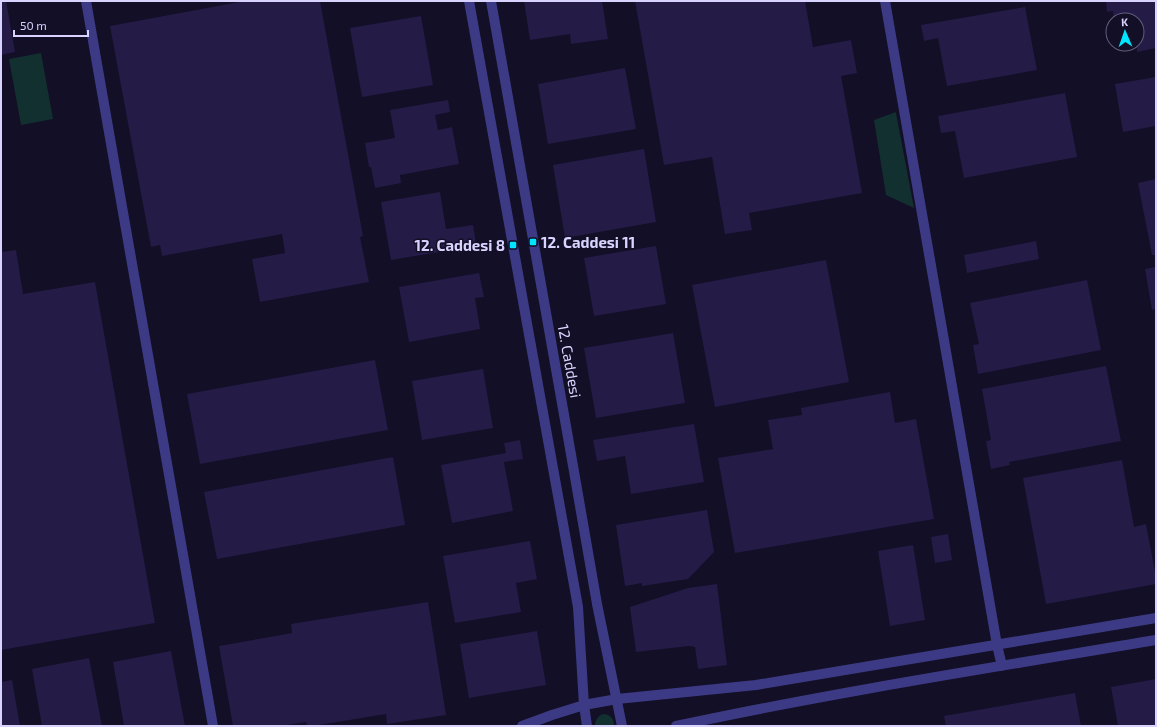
<svg xmlns="http://www.w3.org/2000/svg" width="1157" height="727" viewBox="0 0 1157 727" font-family="'Exo 2',sans-serif">
	<style>
		.green { fill: #12302f }
		.building { fill: #241b47 }
		.lines { fill: none; stroke-linecap: round; stroke-linejoin: round }
		.minor { stroke: #3d3a85; stroke-width: 10 }
		.poi-dot { fill: #00e5ff; stroke: #130f26; stroke-width: 1.5 }
		.labels { text-anchor: middle; dominant-baseline: central; stroke-width: 3; stroke-linejoin: round; paint-order: stroke }
		.poi-label { font-size: 15px; font-weight: bold; fill: #d9d4ff; stroke: #130f26; text-anchor: start }
		.street-label { font-size: 15px; fill: #d9d4ff; stroke: #130f26 }
	</style>
	<rect width="100%" height="100%" fill="#130f26"/>
	<!-- green -->
	<path class="green" d="M41,53L53,119L21,125L9,59Z
		M896,112V113L914,208L886,195L874,120Z
		M604,714C611,715 614,719 614,726H595C595,720 598,715 604,714Z"/>
	<!-- building -->
	<path class="building" d="M1,1H6L15,52L1,55Z
		M245,1H320L363,236L360,237L369,282L260,302L252,259L285,253L282,234L162,256L160,245L151,247L110,26Z
		M524,1H602L608,39L571,44L570,34L530,40Z
		M635,1H805L813,47L851,40L857,73L841,76L862,193L749,213L752,230L725,234L712,157L664,165Z
		M1106,1H1156V48L1137,52V20H1114L1113,11L1107,12Z
		M1025,7L1037,70L947,86L938,38L924,41L921,25Z
		M421,16L433,85L362,97L350,28Z
		M625,68L636,129L548,144L538,84Z
		M1156,77V126L1123,132L1115,84Z
		M1065,93L1077,157L964,178L955,131L941,133L938,116Z
		M448,100L450,112L435,115L438,130L452,127L459,164L400,175L401,183L375,188L371,167H369L365,143L395,138L390,110Z
		M644,149L656,222L565,238L553,165Z
		M1156,179V255H1152L1138,183Z
		M440,192L446,229L473,225L477,250L458,253L457,249L391,260L381,202Z
		M1036,241L1039,259L967,273L964,255Z
		M656,246L666,304L594,316L584,258Z
		M16,250L23,294L95,282L155,623L1,650V252Z
		M826,260L849,382L715,407L692,285Z
		M1156,267V309L1152,310L1145,269Z
		M479,273L484,297L475,298L480,329L409,342L399,287Z
		M1087,280L1101,350L978,374L973,345L979,344L970,303Z
		M673,333L685,403L596,418L584,348Z
		M375,360L388,430L200,464L187,394Z
		M1106,366L1121,441L1009,462L1010,465L991,469L986,441L991,440L982,389Z
		M483,369L493,428L422,440L412,381Z
		M890,392L895,423L916,419L934,519L735,553L718,458L773,449L768,420L802,415L801,408Z
		M694,424L704,482L631,494L625,456L597,461L593,440Z
		M520,440L523,459L504,462L513,511L452,523L441,465L506,453L504,443Z
		M393,457L405,525L217,559L204,492Z
		M1122,460L1134,527L1146,524L1156,577V584L1046,604L1023,478Z
		M707,510L714,552L688,579L642,586V583L625,586L616,525Z
		M948,534L952,560L935,563L931,537Z
		M530,541L537,579L516,583L521,612L455,623L443,556Z
		M913,545L925,620L890,626L878,551Z
		M717,584L727,665L698,669L695,647L689,646L636,652L630,607L688,588Z
		M428,602L446,715L387,724L386,714L313,726H307L306,722L281,726H233L219,646L292,633L291,624Z
		M537,631L546,685L469,698L460,644Z
		M171,651L185,726H124L113,662Z
		M89,658L102,726H42L32,669Z
		M1156,679V726H1118L1111,687Z
		M12,680L20,726H1V682Z
		M1075,693L1081,726H946L944,716Z"/>
	<g class="lines">
		<!-- minor -->
		<path class="minor" d="M86,1L213,726
			M469,1L578,607L584,705L587,726
			M491,1L572,460L597,604L622,726
			M885,1L997,645L1002,666
			M522,726L552,715L584,705L617,699L756,685L1156,618
			M676,726C835,692 996,667 1156,640"/>
	</g>
	<!-- markers -->
	<g class="poi-dot">
		<rect x="529" y="238" width="8" height="8" rx="2"/>
		<rect x="509" y="241" width="8" height="8" rx="2"/>
	</g>
	<g class="labels">
		<!-- poi labels -->
		<g class="poi-label">
			<text x="541" y="242">12. Caddesi 11</text>
			<text x="505" y="245" text-anchor="end">12. Caddesi 8</text>
		</g>
		<!-- street labels -->
		<g class="street-label">
			<text transform="translate(570 361) rotate(80)">12. Caddesi</text>
		</g>
	</g>
	<!-- border -->
	<rect width="1157" height="727" fill="none" stroke="#d9d4ff" stroke-width="4"/>
	<!-- north arrow -->
	<g transform="translate(1125 32) rotate(358)"><circle r="19" fill="#130f26" stroke="#625e7d"/>
	<path d="M0-3L7 15L0 10L-7 15Z" fill="#00e5ff"/>
	<text y="-6" font-size="11" font-weight="bold" text-anchor="middle" fill="#d9d4ff">K</text>
	</g>
	<!-- scale -->
	<path d="M14 30v6h74v-6" fill="none" stroke="#d9d4ff" stroke-width="2"/>
	<text x="20" y="30" font-size="12" fill="#d9d4ff" stroke="#130f26" stroke-width="3" paint-order="stroke">50 m</text>
</svg>
